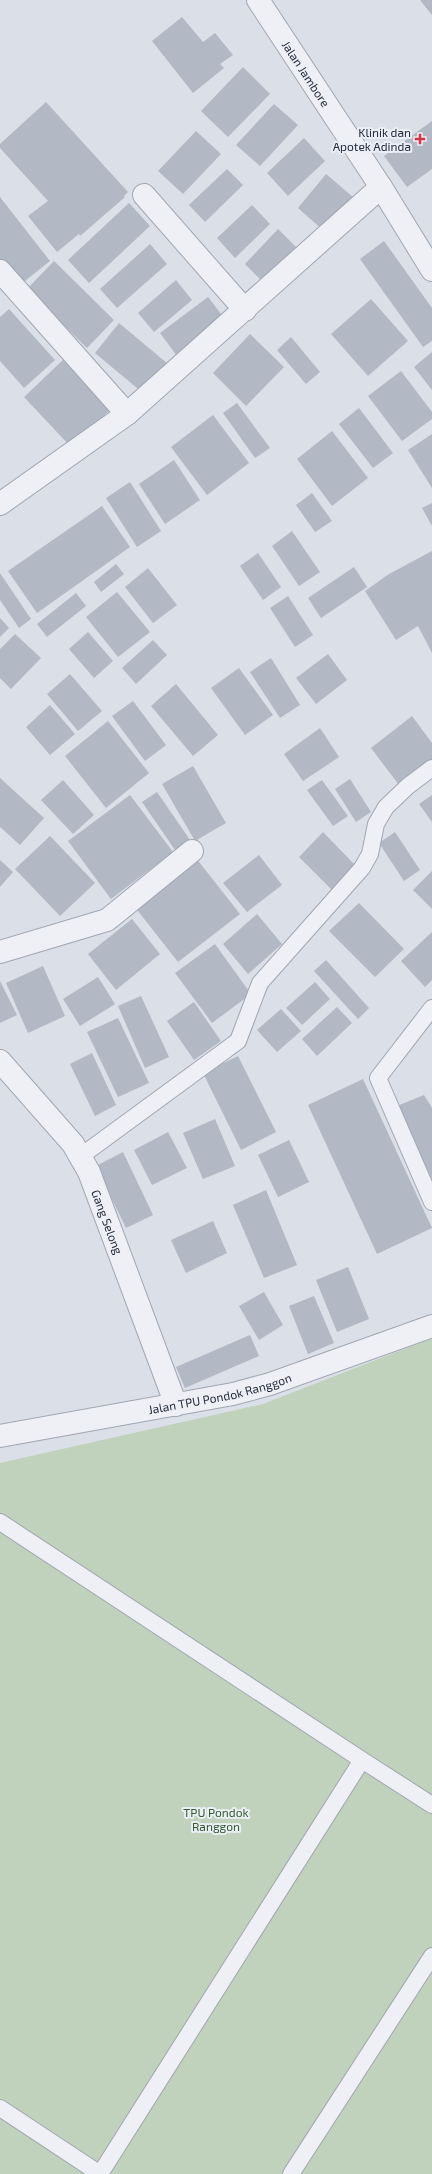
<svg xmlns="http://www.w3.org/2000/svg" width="432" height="2174" viewBox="0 0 432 2174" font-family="'Exo 2',sans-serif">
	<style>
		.green { fill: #c0d2bb }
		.building { fill: #b2b8c4 }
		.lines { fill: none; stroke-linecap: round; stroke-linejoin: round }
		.service-casing { stroke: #a0a6b1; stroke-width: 18 }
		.minor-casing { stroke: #a0a6b1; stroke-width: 24 }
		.tertiary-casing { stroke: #a0a6b1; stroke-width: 24 }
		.service { stroke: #eef0f5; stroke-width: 16 }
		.minor { stroke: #eef0f5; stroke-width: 22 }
		.tertiary { stroke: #eef0f5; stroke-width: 22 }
		.poi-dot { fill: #d93342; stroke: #eaeef5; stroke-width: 1.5 }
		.labels { text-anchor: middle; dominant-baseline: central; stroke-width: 4; stroke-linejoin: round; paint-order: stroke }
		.street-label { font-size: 12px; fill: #242c3e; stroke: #eaeef5 }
		.poi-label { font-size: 12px; fill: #242c3e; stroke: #eaeef5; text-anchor: end }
		.park-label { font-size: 12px; fill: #365b30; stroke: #eaeef5 }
	</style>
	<rect width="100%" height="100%" fill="#dbdfe7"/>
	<!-- green -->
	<path class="green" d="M432,1338V2174H0V1463L263,1404Z"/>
	<!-- building -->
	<path class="building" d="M420,0H432V15Z
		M182,17L203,42L215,33L233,55L220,64L224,68L193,93L152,41Z
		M243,67L270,94L228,137L201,111Z
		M46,102L128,192L124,196L125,197L80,236L79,234L57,252L28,216L48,201L0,148V144Z
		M274,104L298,125L260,166L236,145Z
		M432,121V169L407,187L384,156Z
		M196,131L221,154L183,194L158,171Z
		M304,138L325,161L288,196L267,173Z
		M227,169L243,185L205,222L189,205Z
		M326,174L353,197L324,231L298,208Z
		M0,197L50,261L20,285L0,259Z
		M129,203L150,226L89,283L68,260Z
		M252,205L270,224L235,258L217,238Z
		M278,229L296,247L263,282L245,264Z
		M384,241L432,308V341L423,347L360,259Z
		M150,244L167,264L117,308L100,289Z
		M54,261L114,320L87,348L27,289Z
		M176,280L192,300L154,332L138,313Z
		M208,297L225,319L177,356L160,333Z
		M371,299L408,341L368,376L331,334Z
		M9,309L55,360L24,388L0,361V317Z
		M119,323L168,364L143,393L95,353Z
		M250,334L284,367L246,406L213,373Z
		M291,337L320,372L306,384L277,350Z
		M432,352V390L414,367Z
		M64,359L112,408L71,447L24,397Z
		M401,371L432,412V419L402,441L368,396Z
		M237,403L270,448L255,458L223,413Z
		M359,408L393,453L373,468L339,424Z
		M213,415L249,463L207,495L171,447Z
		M332,431L368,478L332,506L297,459Z
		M432,434V488L408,450Z
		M174,460L200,500L165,524L139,484Z
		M130,482L161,531L137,547L106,498Z
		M312,493L332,521L315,532L296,505Z
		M432,503V526L422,508Z
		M102,506L130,547L37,613L8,571Z
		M292,531L320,572L299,586L272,546Z
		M432,551V653L418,626L396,640L365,591L389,574Z
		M258,553L281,587L263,600L240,566Z
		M116,564L124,574L101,592L94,582Z
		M354,567L367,587L321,618L308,598Z
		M148,568L177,605L153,623L125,587Z
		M0,573L31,619L19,628L0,600Z
		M117,592L150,632L118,657L86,617Z
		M76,593L86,606L47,637L37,624Z
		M288,596L313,635L295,647L270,608Z
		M0,618L9,628L0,637Z
		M88,632L113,661L94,678L69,649Z
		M15,634L41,658L11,689L0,678V649Z
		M153,640L167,655L136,684L122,668Z
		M328,654L347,680L316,704L296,678Z
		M271,658L300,705L280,718L250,672Z
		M239,668L273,715L245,735L211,688Z
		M70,674L102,711L78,731L47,694Z
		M176,684L218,735L193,756L151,706Z
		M133,701L166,745L145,761L112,716Z
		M50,705L75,734L50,755L26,727Z
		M412,716L432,743V759L399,785L371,748Z
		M108,721L149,773L106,808L65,756Z
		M320,728L339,757L303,781L284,754Z
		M193,766L226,823L195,841L162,784Z
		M0,778L44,818L20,845L0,827Z
		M350,779L371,812L356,822L335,789Z
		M63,780L94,815L73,834L41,800Z
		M322,780L348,816L333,826L307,790Z
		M157,792L190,840L175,850L142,802Z
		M130,795L173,852L111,899L68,841Z
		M432,795V822L419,804Z
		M323,832L356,866L332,890L299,857Z
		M395,832L420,870L404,881L379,843Z
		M50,836L95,883L60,916L15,869Z
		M259,855L282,885L247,912L223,883Z
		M196,858L240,914L178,962L134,906Z
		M0,860L13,872L0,887Z
		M432,871V909L413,890Z
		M359,903L404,949L375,977L329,931Z
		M257,914L282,944L248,974L223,944Z
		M132,919L160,954L116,990L88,954Z
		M432,932V980L425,987L401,961Z
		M215,944L251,994L212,1023L175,973Z
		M326,960L369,1008L358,1019L314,971Z
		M43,966L65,1016L28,1033L6,983Z
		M98,977L115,1004L80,1026L63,999Z
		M0,981L17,1015L0,1023Z
		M315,982L330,999L302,1025L286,1008Z
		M141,996L169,1057L145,1068L118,1006Z
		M194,1002L221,1041L194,1060L167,1021Z
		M337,1007L352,1023L317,1056L302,1039Z
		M281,1009L301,1031L277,1052L257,1030Z
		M118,1018L149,1083L118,1097L87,1032Z
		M92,1053L116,1105L95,1116L70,1064Z
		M238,1056L276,1132L241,1150L203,1073Z
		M363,1079L432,1228L377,1254L308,1105Z
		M424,1095L432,1108V1179L397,1106Z
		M215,1119L235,1166L203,1179L183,1133Z
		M168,1132L187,1168L152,1185L134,1150Z
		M289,1140L309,1182L278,1197L258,1155Z
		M123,1152L153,1215L126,1228L96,1166Z
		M266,1190L297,1265L264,1278L233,1205Z
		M213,1221L227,1253L186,1273L171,1240Z
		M348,1267L369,1319L337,1332L316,1280Z
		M264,1292L283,1325L259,1340L239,1306Z
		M314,1296L334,1343L308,1354L289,1306Z
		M250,1335L259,1356L185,1388L176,1367Z"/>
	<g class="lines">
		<defs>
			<path id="service" d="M432,1008L378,1078L432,1202
				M81,1156L238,1041L260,983L362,868L370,854L376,824L386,807L408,786L432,768
				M0,1522L362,1760L100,2174
				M362,1760L432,1805
				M0,2108L100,2174
				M291,2174L432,1956"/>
			<g id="minor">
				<path id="s1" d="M258,0L381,187L432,270"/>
				<path d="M144,195L245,310"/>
				<path d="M0,271L127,414"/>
				<path d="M0,504L127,414L381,187"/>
				<path d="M0,952L107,920L192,851"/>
				<path id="s2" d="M0,1061L73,1144L89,1172L176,1405"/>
			</g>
			<g id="tertiary">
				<path id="s3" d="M0,1436L233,1394L270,1384L432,1326"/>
			</g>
		</defs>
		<!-- service casing -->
		<use href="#service" class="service-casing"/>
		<!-- minor casing -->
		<use href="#minor" class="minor-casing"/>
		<!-- tertiary casing -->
		<use href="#tertiary" class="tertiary-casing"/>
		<!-- service -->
		<use href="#service" class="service"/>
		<!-- minor -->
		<use href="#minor" class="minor"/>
		<!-- tertiary -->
		<use href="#tertiary" class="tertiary"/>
	</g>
	<!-- markers -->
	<path class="poi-dot" d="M418 133h4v4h4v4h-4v4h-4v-4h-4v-4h4z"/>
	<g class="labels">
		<!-- street labels -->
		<g class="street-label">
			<text stroke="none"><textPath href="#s1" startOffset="88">Jalan Jambore</textPath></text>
			<text stroke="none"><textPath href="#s2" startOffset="196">Gang Selong</textPath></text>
			<text stroke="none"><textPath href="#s3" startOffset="224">Jalan TPU Pondok Ranggon</textPath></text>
		</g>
		<!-- poi labels -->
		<g class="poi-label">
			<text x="411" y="132">Klinik dan<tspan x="411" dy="14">Apotek Adinda</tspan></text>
		</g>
		<!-- park labels -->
		<g class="park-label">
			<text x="216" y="1812">TPU Pondok<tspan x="216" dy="14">Ranggon</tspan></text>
		</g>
	</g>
</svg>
